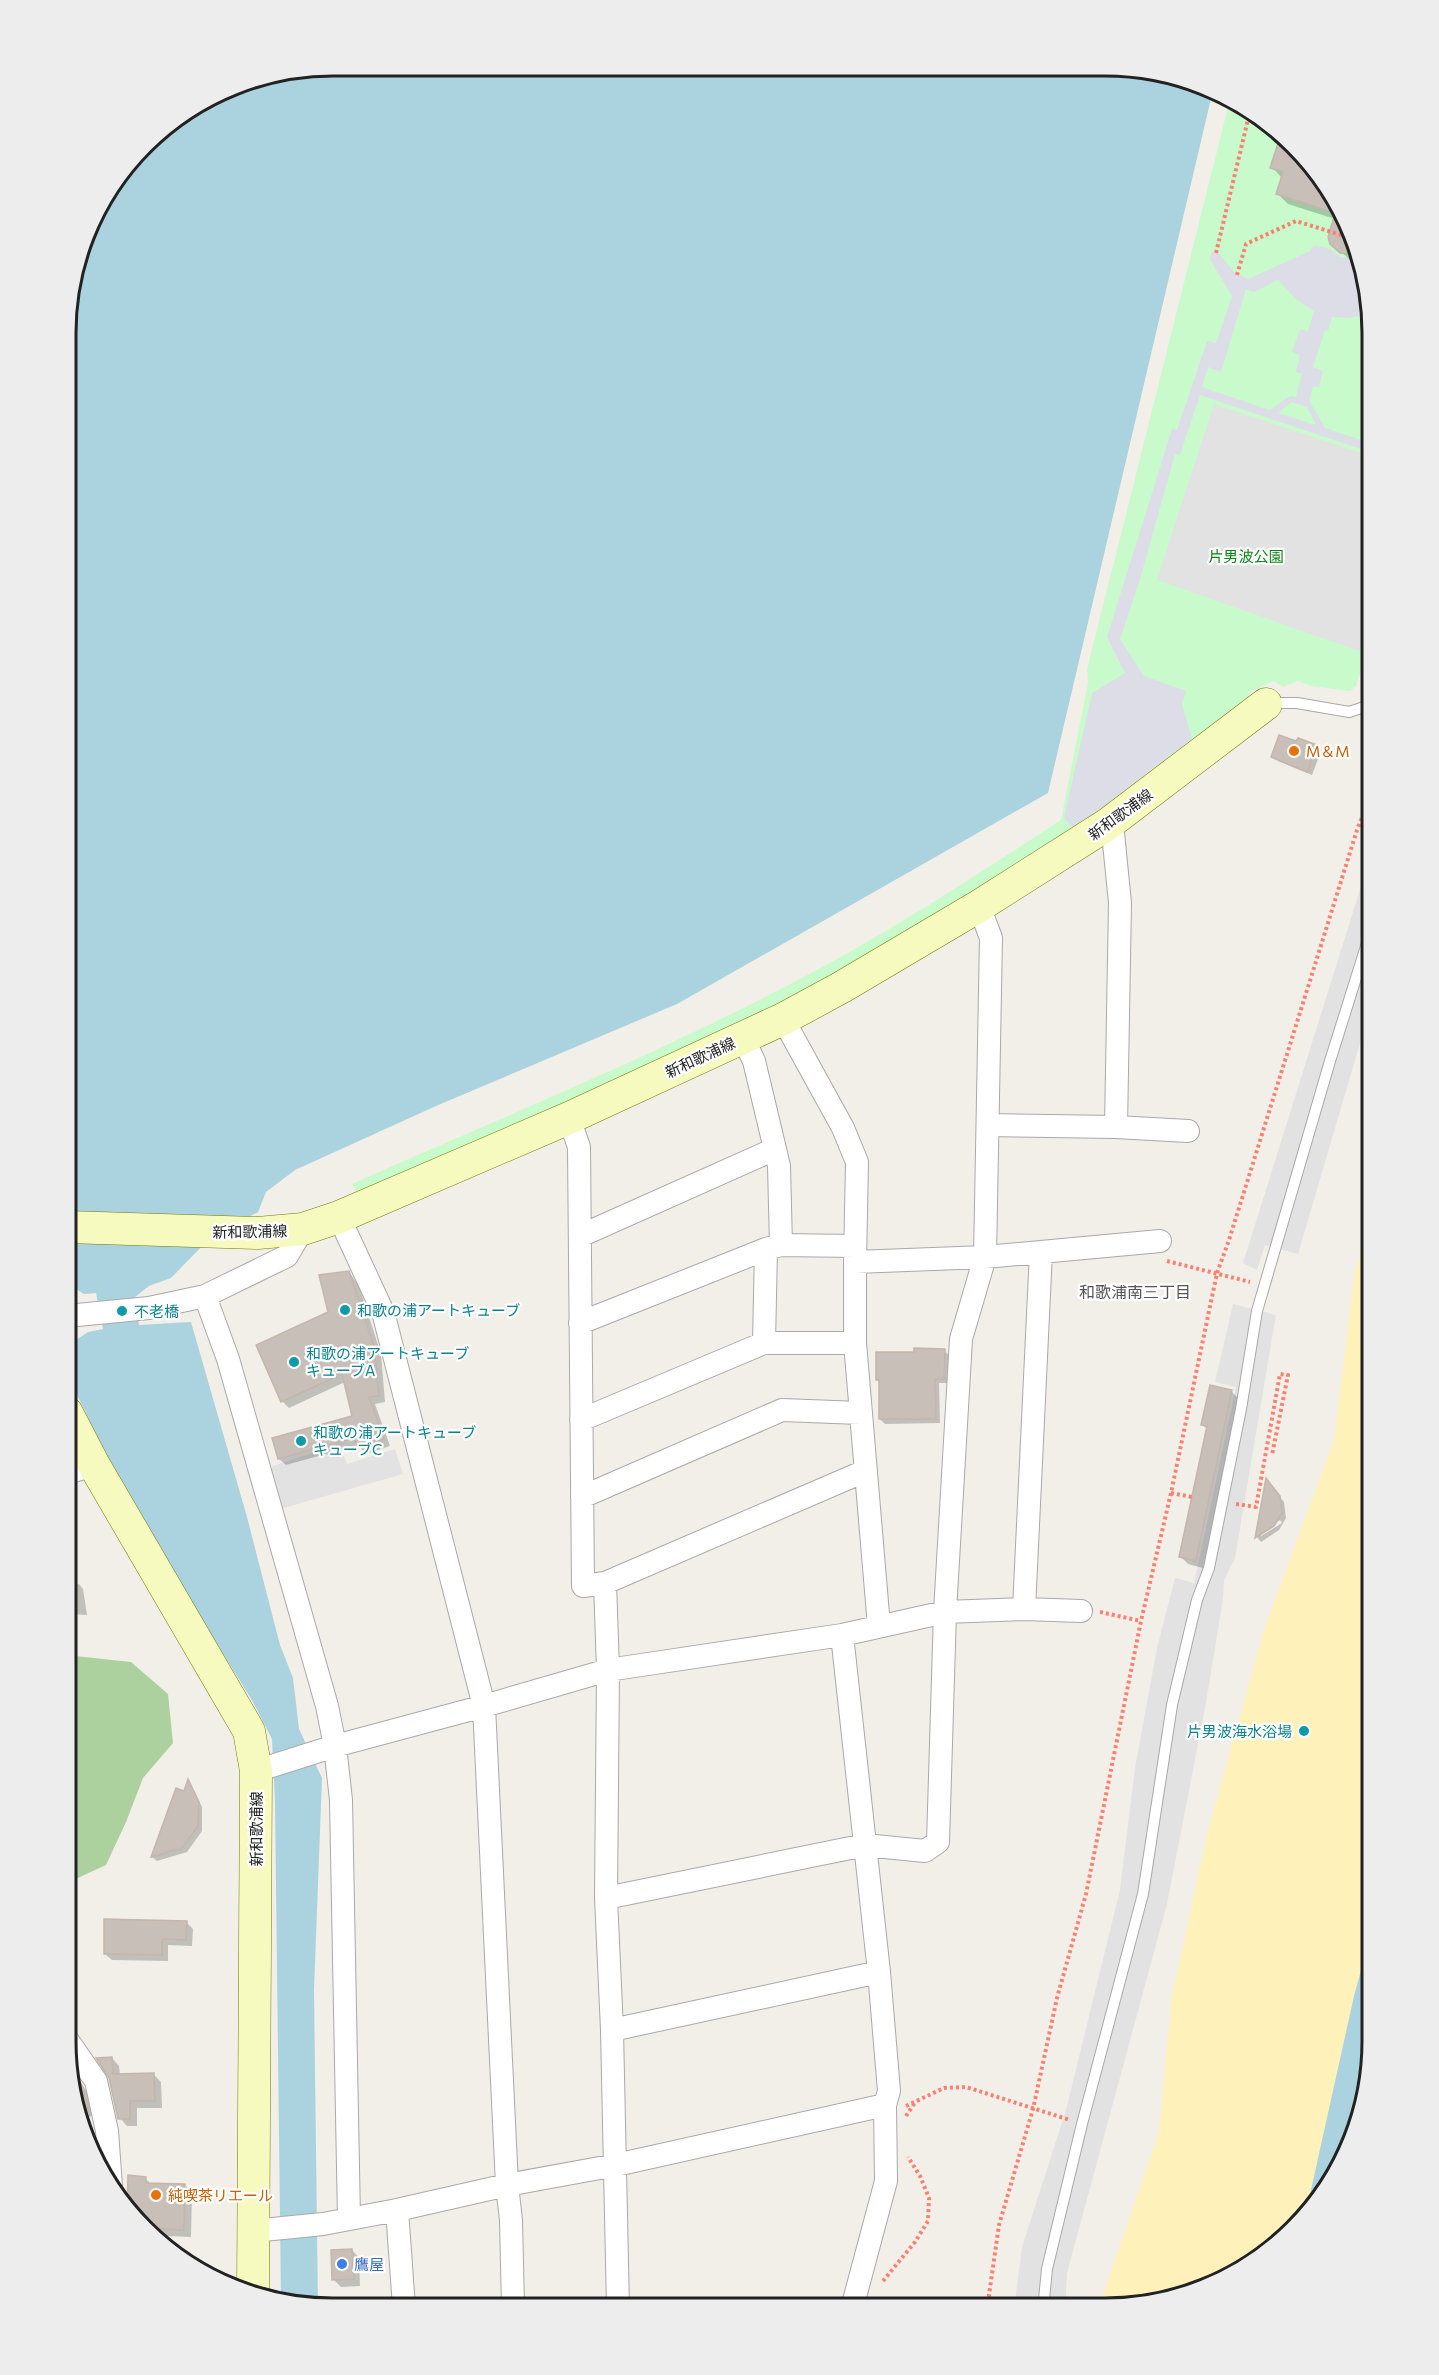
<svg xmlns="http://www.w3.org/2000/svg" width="1439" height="2375" viewBox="0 0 1439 2375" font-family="Commissioner,'Noto Sans JP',sans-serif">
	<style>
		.forest { fill: #add19e }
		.sand { fill: #fff1ba }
		.park { fill: #c8facc }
		.parking { fill: #e2e2e2 }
		.plaza { fill: #dddde8; fill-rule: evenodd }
		.water { fill: #aad3df }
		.shadow { fill: #0003; fill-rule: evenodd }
		.building { fill: #c7bfb8; stroke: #c4b6ab; stroke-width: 1.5 }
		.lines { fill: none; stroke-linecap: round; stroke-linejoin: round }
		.service-casing { stroke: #a9a9a9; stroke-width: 12 }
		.minor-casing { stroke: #a9a9a9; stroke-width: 24 }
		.secondary-casing { stroke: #707d05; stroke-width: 33 }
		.path { stroke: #fa8072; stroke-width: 4; stroke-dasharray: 3 3; stroke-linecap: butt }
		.service { stroke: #fff; stroke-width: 10 }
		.minor { stroke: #fff; stroke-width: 22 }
		.secondary { stroke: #f7fabf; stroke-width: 32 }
		.food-dot { fill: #e8710a; stroke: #fff; stroke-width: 2 }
		.culture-dot { fill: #0f9aa8; stroke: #fff; stroke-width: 2 }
		.shop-dot { fill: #3f7fe0; stroke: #fff; stroke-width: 2 }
		.labels { text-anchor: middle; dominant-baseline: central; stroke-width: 4.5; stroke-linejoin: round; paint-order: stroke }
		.park-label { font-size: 15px; fill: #0c8416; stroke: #fff }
		.food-label { font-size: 15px; fill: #c56008; stroke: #fff; text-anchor: start }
		.street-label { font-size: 15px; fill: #222; stroke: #fff }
		.culture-label { font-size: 15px; fill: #0d838f; stroke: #fff; text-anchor: start }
		.shop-label { font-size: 15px; fill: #366cbe; stroke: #fff; text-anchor: start }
		.neighbourhood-label { font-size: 16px; fill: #555; stroke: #fff }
		.rim { fill: none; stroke: #222; stroke-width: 3 }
	</style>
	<rect width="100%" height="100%" fill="#f2efe9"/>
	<!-- forest -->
	<path class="forest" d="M66,1655L131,1662L168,1694L173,1743L143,1778L126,1822L106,1865L69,1882H66Z"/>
	<!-- sand -->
	<path class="sand" d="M1373,1216L1372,2044L1359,2128L1318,2204L1268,2254L1207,2289L1098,2309L1159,2132L1172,1996L1207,1834L1265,1627L1334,1440L1355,1271Z"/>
	<!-- park -->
	<path class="park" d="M1230,99L1269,122L1318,171L1353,232L1373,334V634L1356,686L1350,691L1311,686L1298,681L1283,687L1274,681L1249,693V700L1073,835L832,975L732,1027L359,1197L352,1184C494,1121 639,1062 777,991C876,941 969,880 1061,820L1088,683L1087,670Z"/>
	<!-- parking -->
	<path class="parking" d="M1214,404L1373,457V626L1365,653L1157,580Z
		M1373,848V999L1298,1254L1265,1245L1257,1270L1243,1263Z
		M1233,1304L1276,1315L1235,1558L1224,1580L1223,1599L1206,1703L1167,1904L1067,2273L1065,2309H1014L1022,2247L1066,2110L1120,1890L1135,1768L1157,1648L1175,1578L1194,1583L1236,1387L1215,1382Z
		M339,1444L347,1464L395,1449L403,1474L280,1509L267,1468Z"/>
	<!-- plaza -->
	<path class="plaza" d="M1314,245L1330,249L1341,257L1358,260L1369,314L1349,318L1332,317L1328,331L1325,330L1313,367L1323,371L1319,387L1313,386L1309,400L1325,428L1373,444V453L1200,395L1180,455L1175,454L1141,576L1120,639L1144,676L1186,691L1182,704L1192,739L1074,829L1064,818L1092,693L1125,673L1107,637L1172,429L1177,430L1207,341L1216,343L1232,296L1210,260L1211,252L1220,254L1234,272L1248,279L1310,251ZM1278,280L1297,300L1314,311L1308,331L1300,329L1292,352L1300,355L1296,372L1302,374L1296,397L1290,396L1270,410L1202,387L1208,367L1221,372L1246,289L1254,292ZM1292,402L1307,407L1316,425L1278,413Z"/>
	<!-- water -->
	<path class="water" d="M334,66L1141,68L1213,90L1048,793L677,1004L436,1106L295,1170L266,1192L258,1212L211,1237L171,1278L149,1286L135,1297L139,1325L191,1322L247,1517L280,1645L293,1678L299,1729L322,1778L314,1990L318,2307H299L281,2302L275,1801L272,1739L253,1702L126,1497L78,1397L67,1367V1346L88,1332L103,1329L96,1293L84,1294L67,1283L68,299L94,215L157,133L232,86Z
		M1372,1930V2059L1359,2128L1318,2204L1305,2217L1354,1996Z"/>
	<!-- shadow -->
	<path class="shadow" d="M1282,135L1353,232L1359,263L1352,262L1332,243L1335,219L1288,204L1278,194L1281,177L1272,167Z
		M1297,743L1316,746L1321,751L1312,775L1278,761L1273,756Z
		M349,1272L359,1286L381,1354L385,1402L375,1404L390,1446L366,1454L358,1445L286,1465L279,1459L354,1417L345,1382L289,1408L282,1401Z
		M944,1351L949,1355L948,1383H939L940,1423L885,1424L880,1419V1382L877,1379Z
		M1232,1392L1239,1399L1203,1568L1188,1564L1180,1556L1208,1430L1203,1425Z
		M1267,1481L1284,1502L1286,1518L1279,1530L1261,1542L1257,1537ZM1280,1520L1282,1523L1261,1536V1532Z
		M67,1503L76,1525L67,1528Z
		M67,1530L74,1548L67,1550Z
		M79,1584L83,1589L87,1615L70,1614L67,1611V1586Z
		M189,1781L202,1807V1831L187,1852L157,1861L152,1857L177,1790L184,1793Z
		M186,1922L193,1929L192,1946L168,1945V1961L112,1960L105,1954Z
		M66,1938L70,1942L67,2012H66Z
		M112,2058L119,2066L120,2075H154L161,2082L162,2108H137V2126H127L120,2118L110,2077Z
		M72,2072L88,2093L93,2116L81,2118Z
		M145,2178L151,2184L185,2185L192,2193L191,2237L166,2236L165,2248L128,2211Z
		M352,2250L359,2258L360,2286L341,2287L333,2279Z"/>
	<!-- building -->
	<path class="building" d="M1281,134L1318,171L1353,232L1356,250L1348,254L1340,253L1330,244L1328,237L1335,213L1276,194L1283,172L1270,168Z
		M1279,735L1296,741L1298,738L1317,745L1307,772L1271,757Z
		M349,1271L374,1346L379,1396L369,1397L384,1439L358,1448L354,1438L278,1459L272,1438L352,1416L342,1374L281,1402L256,1345L328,1312L319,1275Z
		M914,1348L945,1349L944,1379H935L936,1419H879V1380H876V1352H914Z
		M1210,1385L1232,1390L1196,1561L1179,1557L1207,1426L1201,1425Z
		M1266,1478L1280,1496L1282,1513L1274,1526L1255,1538Z
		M188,1779L199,1802L198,1826L182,1848L151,1857L176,1788L184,1791Z
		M104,1919L187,1921L186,1940L162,1939V1955L104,1954Z
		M112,2057L113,2074L154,2073L155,2101H130V2119H118L109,2078L96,2058Z
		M72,2070L83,2087L89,2111L80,2113Z
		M128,2175L146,2177V2183L185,2184L184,2230L159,2229L158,2241L127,2210Z
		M352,2249L354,2279L332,2280L331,2250Z"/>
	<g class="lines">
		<defs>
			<path id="service" d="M1269,703H1297L1349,712L1373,704
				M1043,2309L1047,2269L1082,2124L1143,1894L1172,1705L1197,1600L1209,1568L1241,1409L1257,1311L1330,1061L1373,924"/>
			<path id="minor" d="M783,1019L843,1128L857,1162L855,1262
				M569,1118L579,1147L583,1586L605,1583L608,1670L606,1898L612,2030L618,2308
				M988,1125L1116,1127L1120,903L1113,833L1108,824
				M1116,1127L1188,1131
				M339,1217L383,1312L484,1706L507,2185L511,2220L513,2307
				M580,1236L775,1149L754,1061L743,1038
				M781,1245L855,1246
				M1041,1252L1160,1241
				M205,1296L287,1256L303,1229
				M67,1316L149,1308L205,1296L228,1359L327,1706L335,1746L341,1800L349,2219
				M580,1323L766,1249
				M764,1343H855L879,1626
				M855,1343V1262L985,1257L1041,1252L1024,1609
				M581,1420L764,1343L766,1249L781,1245L779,1166L775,1149
				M67,1473L94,1465
				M582,1497L782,1410L860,1413
				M605,1583L865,1471
				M842,1635L879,1972L889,2091L885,2105L886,2181L852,2308
				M256,1771L335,1746L484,1706L608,1670L842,1635L945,1612L961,1339L985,1257L991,938L979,906
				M606,1898L865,1845L925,1851L938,1842L945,1612L1024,1609L1081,1611
				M612,2030L879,1972
				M66,2038L96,2081L107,2131L111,2186
				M397,2210L404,2307
				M253,2231L323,2224L397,2210L507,2185L616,2165L885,2105"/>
			<path id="secondary" d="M67,1227L258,1233L303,1229L339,1217L569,1118L783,1019L842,987L979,906L1108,824L1266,704
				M67,1413L94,1465L249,1731L256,1771L253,2294"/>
		</defs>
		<!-- service casing -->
		<use href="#service" class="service-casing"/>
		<!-- minor casing -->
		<use href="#minor" class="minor-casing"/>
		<!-- secondary casing -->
		<use href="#secondary" class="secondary-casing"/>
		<!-- path -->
		<path class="path" d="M1216,253L1250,111
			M1237,275L1246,244L1296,221L1354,239
			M1364,693L1373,665
			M1167,1261L1250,1282
			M1171,1493L1192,1497
			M1236,1504L1256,1507L1280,1374L1288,1375L1272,1455
			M1100,1612L1141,1621
			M906,2106L944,2088L966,2087L1070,2120
			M906,2116L916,2101
			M883,2281L915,2242L928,2221L929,2198L920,2176L908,2157
			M987,2309L999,2225L1033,2109L1057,1998L1086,1894L1141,1621L1171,1493L1217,1273L1229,1240L1357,830L1373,790"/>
		<!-- service -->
		<use href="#service" class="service"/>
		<!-- minor -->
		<use href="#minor" class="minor"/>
		<!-- secondary -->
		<use href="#secondary" class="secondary"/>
	</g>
	<!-- markers -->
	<g class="food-dot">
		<circle cx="1294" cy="751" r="6"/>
		<circle cx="156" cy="2195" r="6"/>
	</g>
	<g class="culture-dot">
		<circle cx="345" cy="1310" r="6"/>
		<circle cx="122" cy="1311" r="6"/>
		<circle cx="294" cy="1362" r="6"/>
		<circle cx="301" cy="1441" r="6"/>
		<circle cx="1304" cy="1731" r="6"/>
	</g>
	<circle class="shop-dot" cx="342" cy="2264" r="6"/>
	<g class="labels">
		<!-- park labels -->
		<g class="park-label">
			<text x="1246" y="556">片男波公園</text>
		</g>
		<!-- food labels -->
		<g class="food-label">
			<text x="1306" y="751">M＆M</text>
			<text x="168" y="2195">純喫茶リエール</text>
		</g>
		<!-- street labels -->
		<g class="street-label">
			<text transform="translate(1120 814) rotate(-36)">新和歌浦線</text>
			<text transform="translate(700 1057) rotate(-25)">新和歌浦線</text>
			<text transform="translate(250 1231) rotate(-1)">新和歌浦線</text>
			<text transform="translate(256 1829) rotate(-90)">新和歌浦線</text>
		</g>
		<!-- culture labels -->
		<g class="culture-label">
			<text x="357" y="1310">和歌の浦アートキューブ</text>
			<text x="134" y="1311">不老橋</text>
			<text x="306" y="1353">和歌の浦アートキューブ<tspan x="306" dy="17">キューブA</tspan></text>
			<text x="313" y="1432">和歌の浦アートキューブ<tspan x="313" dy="17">キューブC</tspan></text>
			<text x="1292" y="1731" text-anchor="end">片男波海水浴場</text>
		</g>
		<!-- shop labels -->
		<g class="shop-label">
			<text x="354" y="2264">鷹屋</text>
		</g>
		<!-- neighbourhood labels -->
		<g class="neighbourhood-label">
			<text x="1135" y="1291">和歌浦南三丁目</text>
		</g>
	</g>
	<!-- crop -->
	<path d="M0 0H1439V2375H0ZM333 76H1105A257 257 0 0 1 1362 333V2041A257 257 0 0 1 1105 2298H333A257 257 0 0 1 76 2041V333A257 257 0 0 1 333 76Z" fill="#ededed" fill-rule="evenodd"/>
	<path class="rim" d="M333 76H1105A257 257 0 0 1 1362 333V2041A257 257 0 0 1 1105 2298H333A257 257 0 0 1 76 2041V333A257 257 0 0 1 333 76Z"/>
</svg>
